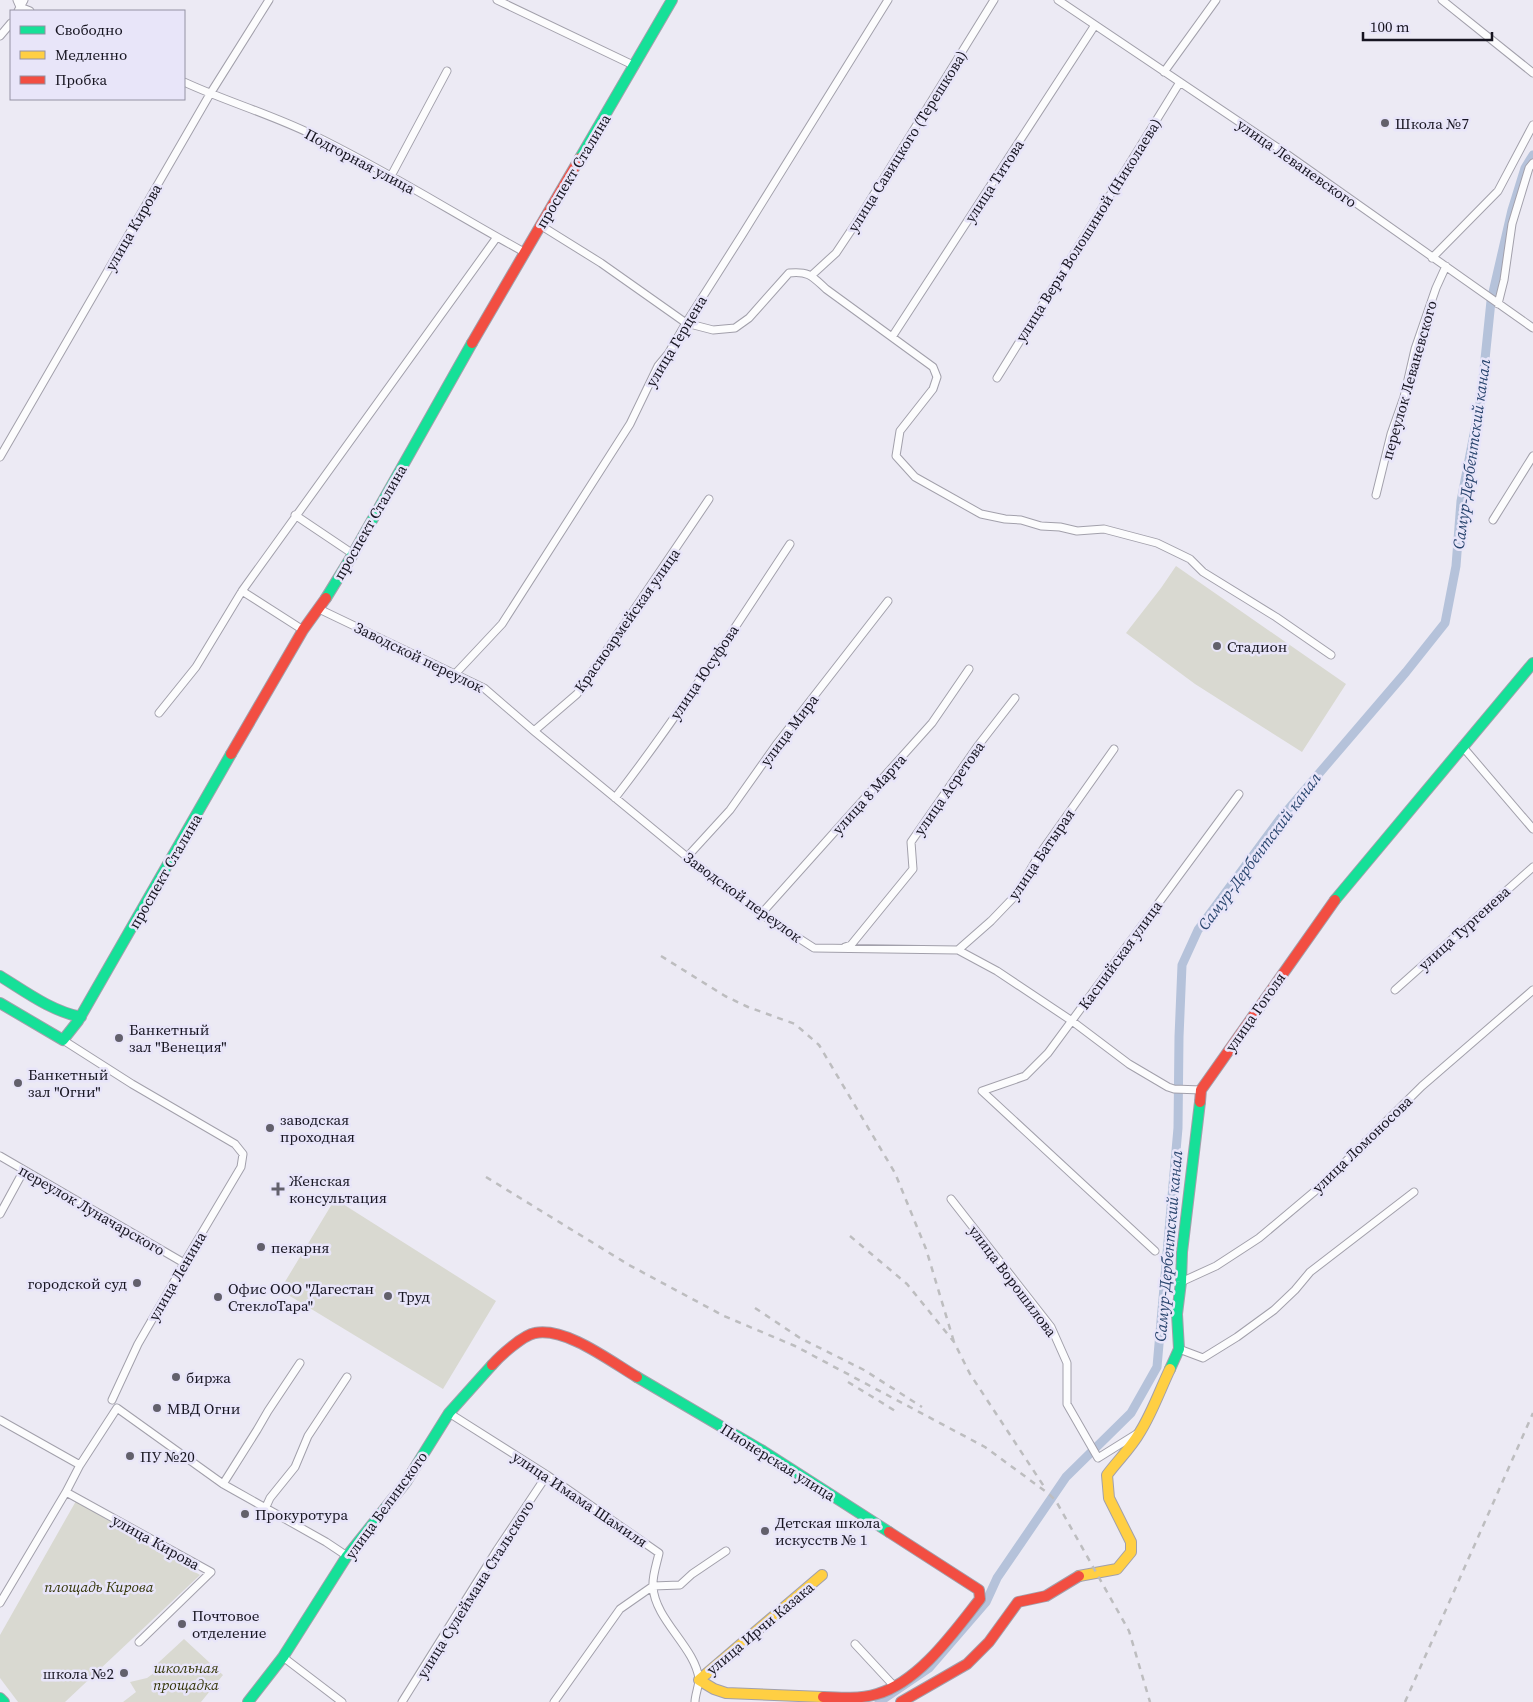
<svg xmlns="http://www.w3.org/2000/svg" width="1533" height="1702" viewBox="0 0 1533 1702" font-family="'Source Serif 4',serif">
	<style>
		.green { fill: #d9d9d1 }
		.lines { fill: none; stroke-linecap: round; stroke-linejoin: round }
		.canal { stroke: #b5c2da; stroke-width: 9 }
		.street-casing { stroke: #a2a0ab; stroke-width: 9 }
		.fast-casing { stroke: #a2a0ab; stroke-width: 12 }
		.slow-casing { stroke: #a2a0ab; stroke-width: 12 }
		.jam-casing { stroke: #a2a0ab; stroke-width: 12 }
		.street { stroke: #fcfcfd; stroke-width: 7 }
		.fast { stroke: #16e098; stroke-width: 10 }
		.slow { stroke: #ffcf43; stroke-width: 10 }
		.jam { stroke: #f24e42; stroke-width: 10 }
		.rail { stroke: #bdbdbf; stroke-width: 2.5; stroke-dasharray: 6 6; stroke-linecap: butt }
		.poi-dot { fill: #62606b; stroke: #e8e5f9; stroke-width: 2 }
		.labels { text-anchor: middle; dominant-baseline: central; stroke-width: 5; stroke-linejoin: round; paint-order: stroke }
		.poi-label { font-size: 15px; fill: #171521; stroke: #e8e5f9; text-anchor: start }
		.street-label { font-size: 15px; fill: #171521; stroke: #e8e5f9 }
		.park-label { font-size: 15px; font-style: italic; fill: #333507; stroke: #e8e5f9 }
		.water-label { font-size: 16px; font-style: italic; fill: #29456e; stroke: #e8e5f9 }
	</style>
	<rect width="100%" height="100%" fill="#eceaf4"/>
	<!-- green -->
	<path class="green" d="M1176,566L1346,684L1302,752L1195,684L1126,633L1161,588Z
		M335,1199L496,1301L443,1389L280,1290Z
		M76,1501L200,1575L65,1702H18L0,1678V1635Z
		M184,1639L223,1675L201,1702H123L136,1692L130,1682L147,1678L161,1668L158,1663Z"/>
	<g class="lines">
		<!-- canal -->
		<path class="canal" d="M879,1702L929,1668L986,1602L997,1578L1066,1477L1131,1413L1157,1367L1178,1128L1179,1037L1182,965L1198,930L1280,819L1406,672L1445,623L1456,566L1461,501L1481,398L1491,301L1512,210L1525,168L1533,155"/>
		<defs>
			<path id="street" d="M17,0L20,7L30,11
				M497,0L635,66
				M1058,0L1278,148L1533,328
				M1442,0L1533,73
				M18,11L24,0
				M0,36L11,23
				M1164,72L1216,0
				M184,82C225,101 270,114 311,134C384,169 453,213 524,252L523,254
				M391,176L447,71
				M540,225L601,263L686,323L713,330L735,328L749,318L789,273C809,271 812,276 826,289L933,367L937,377L933,389L900,431L896,456L915,477L981,514L1005,519L1021,520L1041,526L1060,527L1077,531L1104,529L1157,543L1190,559L1203,572L1276,617L1331,655
				M1432,258L1498,191L1533,125
				M812,275L836,253L856,223L994,0
				M1498,304L1504,280L1512,224L1529,168L1533,163
				M892,337L1095,25
				M997,378L1180,82
				M0,457L210,94L269,0
				M1376,495L1391,434L1404,397L1415,349L1436,288L1446,266
				M295,515L353,554
				M1493,520L1533,456
				M242,591L303,630
				M319,609L484,688L534,731L687,857L761,914L814,948L958,950L997,971L1072,1021L1129,1064L1168,1087L1174,1089L1201,1090
				M456,673L502,624L630,424L658,366L668,354L686,323L742,235L888,0
				M159,713L196,667L242,591L497,237
				M534,731L577,694L709,499
				M1462,746L1533,829
				M615,798C678,717 733,630 790,544
				M687,857L730,810L776,745L888,601
				M761,914L932,723L969,669
				M845,947L851,945L913,869L911,842L977,747L1015,698
				M958,950L991,921L1015,896L1039,855L1114,749
				M1395,990L1533,867
				M63,1040L132,1084L235,1144L243,1154L241,1167L184,1263L179,1273L138,1344L112,1400
				M0,1156L184,1263
				M951,1199L1051,1327L1067,1363V1404L1098,1458L1138,1433
				M0,1214L24,1170
				M1155,1251L982,1091L1025,1076L1048,1053L1239,794
				M1181,1282L1216,1266L1259,1238L1321,1186L1422,1086L1533,990
				M1179,1349L1203,1358L1237,1337L1274,1310L1295,1290L1310,1272L1414,1192
				M449,1413L547,1475L659,1553C657,1563 652,1576 653,1587C655,1620 695,1647 699,1679C699,1686 695,1695 695,1702
				M0,1420L80,1465
				M223,1484L257,1430L268,1411L300,1363
				M66,1492L211,1572L139,1642
				M265,1509L270,1498L295,1467L308,1436L347,1377
				M0,1603L66,1492L80,1465L117,1408L223,1484L326,1542L347,1556
				M855,1644L894,1686
				M283,1657L342,1702
				M402,1702L497,1550L547,1475
				M554,1702L620,1609L653,1586L680,1585L692,1574L726,1551"/>
			<path id="fast" d="M580,158L672,0
				M326,598L353,554L472,343
				M1335,900L1533,663
				M0,976C26,992 51,1011 81,1017
				M0,1003L63,1040L78,1021L231,754
				M1170,1369L1179,1349L1177,1314L1181,1282L1182,1252L1200,1102
				M637,1377L763,1451L889,1532
				M0,1698L4,1702
				M248,1702L283,1657L347,1556L406,1482L449,1413L492,1365"/>
			<path id="slow" d="M822,1575L699,1680L714,1689L726,1693L823,1697
				M1079,1576L1117,1569L1131,1552V1542L1109,1498L1107,1475C1118,1460 1131,1448 1140,1432C1152,1413 1160,1390 1170,1369"/>
			<path id="jam" d="M472,343L580,158
				M231,754L303,630L326,598
				M1200,1102L1201,1090L1335,900
				M492,1365C500,1356 523,1335 535,1333C566,1327 610,1361 637,1377
				M823,1697C841,1698 860,1699 877,1694C919,1682 954,1632 980,1599L979,1590L889,1532
				M901,1702L967,1664L989,1642L1018,1602L1046,1596L1079,1576"/>
		</defs>
		<!-- street casing -->
		<use href="#street" class="street-casing"/>
		<!-- fast casing -->
		<use href="#fast" class="fast-casing"/>
		<!-- slow casing -->
		<use href="#slow" class="slow-casing"/>
		<!-- jam casing -->
		<use href="#jam" class="jam-casing"/>
		<!-- street -->
		<use href="#street" class="street"/>
		<!-- fast -->
		<use href="#fast" class="fast"/>
		<!-- slow -->
		<use href="#slow" class="slow"/>
		<!-- jam -->
		<use href="#jam" class="jam"/>
		<!-- rail -->
		<path class="rail" d="M661,956L725,996L748,1007L795,1024L819,1045L895,1173L926,1249L954,1342
			M486,1177L629,1265L724,1316L795,1346L985,1447L1049,1494L1056,1501L1129,1631L1150,1702
			M850,1236L907,1284L954,1342L970,1374L1045,1488
			M755,1308L800,1338L864,1370L922,1407
			M848,1382L897,1412
			M1405,1702L1533,1413"/>
	</g>
	<!-- markers -->
	<g class="poi-dot">
		<circle cx="1385" cy="123" r="5"/>
		<circle cx="1217" cy="646" r="5"/>
		<circle cx="119" cy="1038" r="5"/>
		<circle cx="18" cy="1083" r="5"/>
		<circle cx="270" cy="1128" r="5"/>
		<path d="M275.5 1181.5h5v5h5v5h-5v5h-5v-5h-5v-5h5z"/>
		<circle cx="261" cy="1247" r="5"/>
		<circle cx="137" cy="1283" r="5"/>
		<circle cx="388" cy="1296" r="5"/>
		<circle cx="218" cy="1297" r="5"/>
		<circle cx="176" cy="1377" r="5"/>
		<circle cx="157" cy="1408" r="5"/>
		<circle cx="130" cy="1456" r="5"/>
		<circle cx="245" cy="1514" r="5"/>
		<circle cx="765" cy="1531" r="5"/>
		<circle cx="182" cy="1624" r="5"/>
		<circle cx="124" cy="1673" r="5"/>
	</g>
	<g class="labels">
		<!-- poi labels -->
		<g class="poi-label">
			<text x="1395" y="123">Школа №7</text>
			<text x="1227" y="646">Стадион</text>
			<text x="129" y="1029">Банкетный<tspan x="129" dy="17">зал "Венеция"</tspan></text>
			<text x="28" y="1074">Банкетный<tspan x="28" dy="17">зал "Огни"</tspan></text>
			<text x="280" y="1119">заводская<tspan x="280" dy="17">проходная</tspan></text>
			<text x="289" y="1180">Женская<tspan x="289" dy="17">консультация</tspan></text>
			<text x="271" y="1247">пекарня</text>
			<text x="127" y="1283" text-anchor="end">городской суд</text>
			<text x="228" y="1288">Офис ООО "Дагестан<tspan x="228" dy="17">СтеклоТара"</tspan></text>
			<text x="398" y="1296">Труд</text>
			<text x="186" y="1377">биржа</text>
			<text x="167" y="1408">МВД Огни</text>
			<text x="140" y="1456">ПУ №20</text>
			<text x="255" y="1514">Прокуротура</text>
			<text x="775" y="1522">Детская школа<tspan x="775" dy="17">искусств № 1</tspan></text>
			<text x="192" y="1615">Почтовое<tspan x="192" dy="17">отделение</tspan></text>
			<text x="114" y="1673" text-anchor="end">школа №2</text>
		</g>
		<!-- street labels -->
		<g class="street-label">
			<text transform="translate(907 141) rotate(-58)">улица Савицкого (Терешкова)</text>
			<text transform="translate(360 161) rotate(28)">Подгорная улица</text>
			<text transform="translate(1297 163) rotate(35)">улица Леваневского</text>
			<text transform="translate(573 171) rotate(-59)">проспект Сталина</text>
			<text transform="translate(994 181) rotate(-57)">улица Титова</text>
			<text transform="translate(133 227) rotate(-60)">улица Кирова</text>
			<text transform="translate(1088 230) rotate(-58)">улица Веры Волошиной (Николаева)</text>
			<text transform="translate(676 341) rotate(-59)">улица Герцена</text>
			<text transform="translate(1409 380) rotate(-74)">переулок Леваневского</text>
			<text transform="translate(370 522) rotate(-60)">проспект Сталина</text>
			<text transform="translate(627 620) rotate(-55)">Красноармейская улица</text>
			<text transform="translate(419 657) rotate(26)">Заводской переулок</text>
			<text transform="translate(704 672) rotate(-56)">улица Юсуфова</text>
			<text transform="translate(789 730) rotate(-53)">улица Мира</text>
			<text transform="translate(949 788) rotate(-55)">улица Асретова</text>
			<text transform="translate(869 794) rotate(-48)">улица 8 Марта</text>
			<text transform="translate(1041 854) rotate(-56)">улица Батырая</text>
			<text transform="translate(165 871) rotate(-60)">проспект Сталина</text>
			<text transform="translate(743 897) rotate(36)">Заводской переулок</text>
			<text transform="translate(1464 928) rotate(-42)">улица Тургенева</text>
			<text transform="translate(1120 955) rotate(-54)">Каспийская улица</text>
			<text transform="translate(1255 1012) rotate(-55)">улица Гоголя</text>
			<text transform="translate(1362 1144) rotate(-44)">улица Ломоносова</text>
			<text transform="translate(92 1210) rotate(30)">переулок Луначарского</text>
			<text transform="translate(177 1276) rotate(-60)">улица Ленина</text>
			<text transform="translate(1013 1281) rotate(53)">улица Ворошилова</text>
			<text transform="translate(778 1462) rotate(32)">Пионерская улица</text>
			<text transform="translate(580 1499) rotate(34)">улица Имама Шамиля</text>
			<text transform="translate(386 1505) rotate(-54)">улица Белинского</text>
			<text transform="translate(156 1542) rotate(29)">улица Кирова</text>
			<text transform="translate(475 1589) rotate(-58)">улица Сулеймана Стальского</text>
			<text transform="translate(760 1628) rotate(-40)">улица Ирчи Казака</text>
		</g>
		<!-- park labels -->
		<g class="park-label">
			<text x="99" y="1586">площадь Кирова</text>
			<text x="186" y="1667">школьная<tspan x="186" dy="17">прощадка</tspan></text>
		</g>
		<!-- water labels -->
		<g class="water-label">
			<text transform="translate(1471 454) rotate(-82)">Самур-Дербентский канал</text>
			<text transform="translate(1259 851) rotate(-53)">Самур-Дербентский канал</text>
			<text transform="translate(1168 1246) rotate(-85)">Самур-Дербентский канал</text>
		</g>
	</g>
	<!-- legend -->
	<rect x="10" y="10" width="175" height="90" fill="#e8e5f9" stroke="#9492a3"/>
	<rect x="20" y="26" width="25" height="8" fill="#16e098" stroke="#9492a3"/>
	<text x="55" y="35" font-size="15" fill="#171521">Свободно</text>
	<rect x="20" y="51" width="25" height="8" fill="#ffcf43" stroke="#9492a3"/>
	<text x="55" y="60" font-size="15" fill="#171521">Медленно</text>
	<rect x="20" y="76" width="25" height="8" fill="#f24e42" stroke="#9492a3"/>
	<text x="55" y="85" font-size="15" fill="#171521">Пробка</text>
	<!-- scale -->
	<path d="M1363 32v8h129v-8" fill="none" stroke="#171521" stroke-width="2.5"/>
	<text x="1370" y="32" font-size="15" fill="#171521" stroke="#e8e5f9" stroke-width="4" paint-order="stroke">100 m</text>
</svg>
